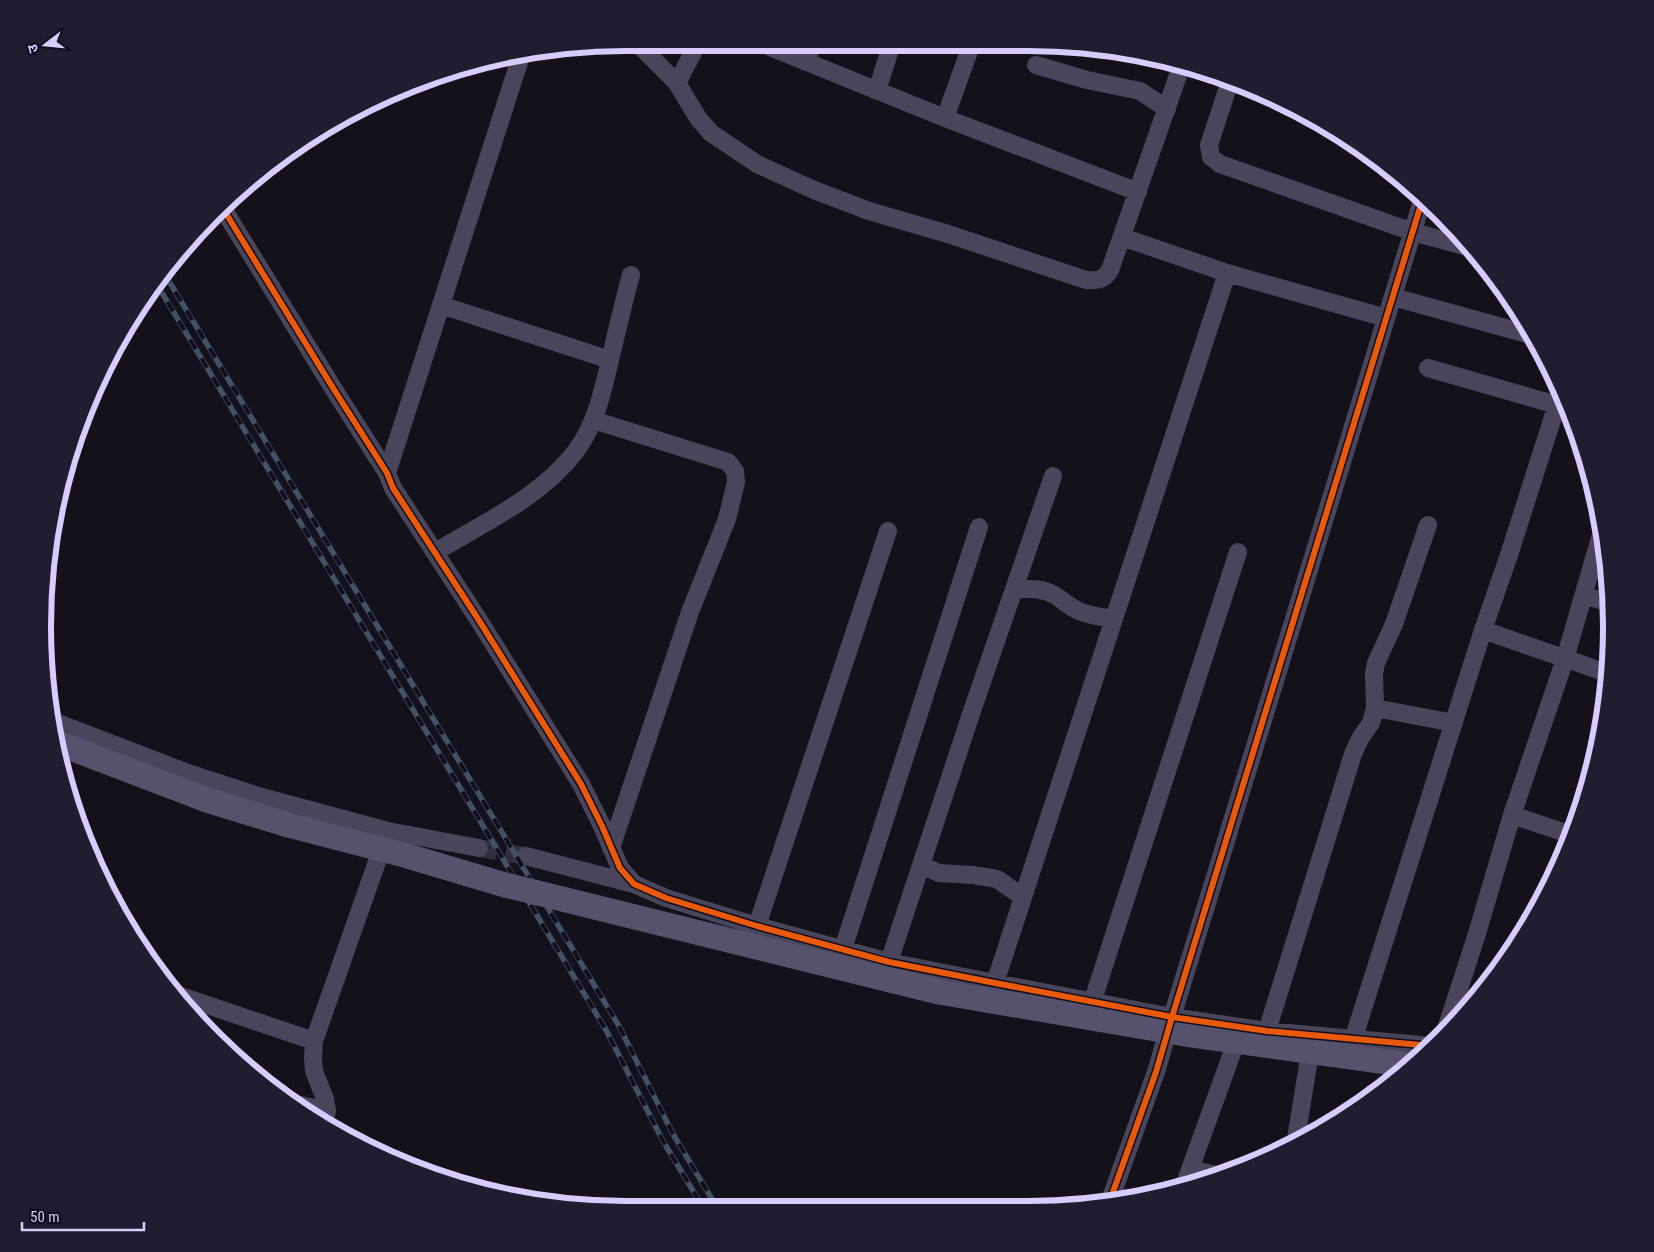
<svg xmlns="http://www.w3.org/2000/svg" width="1654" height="1252" viewBox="0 0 1654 1252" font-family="'Roboto Condensed','Noto Sans Devanagari',sans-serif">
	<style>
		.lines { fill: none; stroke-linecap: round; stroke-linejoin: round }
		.minor-tunnel { stroke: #302d3c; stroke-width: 18; stroke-dasharray: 18 9; stroke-linecap: butt }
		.minor { stroke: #49465b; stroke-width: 18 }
		.rail-casing { stroke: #425265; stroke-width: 5.5 }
		.rail { stroke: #120d1e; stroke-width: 4; stroke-dasharray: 11; stroke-linecap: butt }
		.secondary-bridge { stroke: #56526e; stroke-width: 25 }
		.cycleway-casing { stroke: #120d1e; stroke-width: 9 }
		.cycleway { stroke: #e8590c; stroke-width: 6 }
		.rim { fill: none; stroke: #d7ccfd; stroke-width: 6 }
	</style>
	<rect width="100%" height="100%" fill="#13111a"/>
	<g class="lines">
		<!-- minor-tunnel -->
		<path class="minor-tunnel" d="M479,848L526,856"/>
		<!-- minor -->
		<path class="minor" d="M637,43L677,83L698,118L711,133L757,164L814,190L869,211L948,234L1086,280C1097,281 1104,280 1110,270L1182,64
			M760,43L945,118L1138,192
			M806,62L813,43
			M1036,65L1087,80L1140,91L1167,109
			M1230,81L1209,145L1211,157L1220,164L1413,232L1468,247
			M677,83L698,43
			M877,91L892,43
			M945,118L972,43
			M222,207L333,388L387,473L393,488L480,622L581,784L602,826L620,868L634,884L666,898L757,926L889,962L995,983L1172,1017L1267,1031L1432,1046
			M1122,237L1227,273L1386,318
			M1393,297L1531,335
			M441,305L610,360
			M1428,368L1557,405
			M593,420L728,462L735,471L736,482L727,519L690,612L611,848
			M387,473L521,56
			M435,552C484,523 541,497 576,451C597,423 604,385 612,352C618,326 624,300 631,275
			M1014,590C1031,588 1045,588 1059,598C1066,603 1072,608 1079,611C1090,616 1103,617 1114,619
			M1584,595L1609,603
			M1483,630L1607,673
			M1375,708L1454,723
			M55,722L185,772L258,796L388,831L479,848
			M1512,815L1572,835
			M526,856L634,884
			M921,865L939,873L973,875L997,879L1023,897
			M757,926L888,531
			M843,949L979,527
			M889,962L972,711L1053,476
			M995,983L1227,273
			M178,995L314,1041
			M1092,1003L1238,552
			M1267,1031L1353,754L1361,737L1371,723L1375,708L1374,674L1376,663L1394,624L1428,525
			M1444,1035L1476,937L1512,815L1565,659L1602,531
			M1353,1040L1483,630L1509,555L1561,392
			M301,1105L327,1111
			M324,1124L327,1111L325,1099L314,1071L313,1059L314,1041L385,839
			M1296,1139L1312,1040
			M1190,1169L1221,1176
			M1184,1186L1240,1031
			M1109,1203L1156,1072L1172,1017L1423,198"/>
		<defs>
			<path id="rail" d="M164,273L619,1026L673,1134L715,1204
				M156,283L606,1030L663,1141L701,1204"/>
		</defs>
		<!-- rail casing -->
		<use href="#rail" class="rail-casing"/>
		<!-- rail -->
		<use href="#rail" class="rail"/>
		<!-- secondary-bridge -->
		<path class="secondary-bridge" d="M60,744L207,800L288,825L404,855L505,885L939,992L1185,1034L1409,1065"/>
		<defs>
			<path id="cycleway" d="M222,207L333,388L387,473L393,488L480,622L581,784L602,826L620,868L634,884L666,898L757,926L889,962L995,983L1172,1017L1267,1031L1432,1046
				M1109,1203L1156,1072L1172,1017L1423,198"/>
		</defs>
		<!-- cycleway casing -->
		<use href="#cycleway" class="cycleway-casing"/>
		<!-- cycleway -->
		<use href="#cycleway" class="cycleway"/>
	</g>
	<!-- crop -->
	<path d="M0 0H1654V1252H0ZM626 51H1028A575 575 0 0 1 1603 626V626A575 575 0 0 1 1028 1201H626A575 575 0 0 1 51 626V626A575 575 0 0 1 626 51Z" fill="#221c30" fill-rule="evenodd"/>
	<path class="rim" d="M626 51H1028A575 575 0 0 1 1603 626V626A575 575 0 0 1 1028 1201H626A575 575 0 0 1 51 626V626A575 575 0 0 1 626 51Z"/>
	<!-- north arrow -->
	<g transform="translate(45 45) rotate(254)" stroke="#120d1e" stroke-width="4" paint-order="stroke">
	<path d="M0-4L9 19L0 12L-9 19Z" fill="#d7ccfd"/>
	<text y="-8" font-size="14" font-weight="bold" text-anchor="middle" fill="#d7ccfd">उ</text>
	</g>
	<!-- scale -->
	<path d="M22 1222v8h122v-8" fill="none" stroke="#d7ccfd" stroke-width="2.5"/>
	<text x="30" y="1222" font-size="15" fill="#d7ccfd" stroke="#120d1e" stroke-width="4" paint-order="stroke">50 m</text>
</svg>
